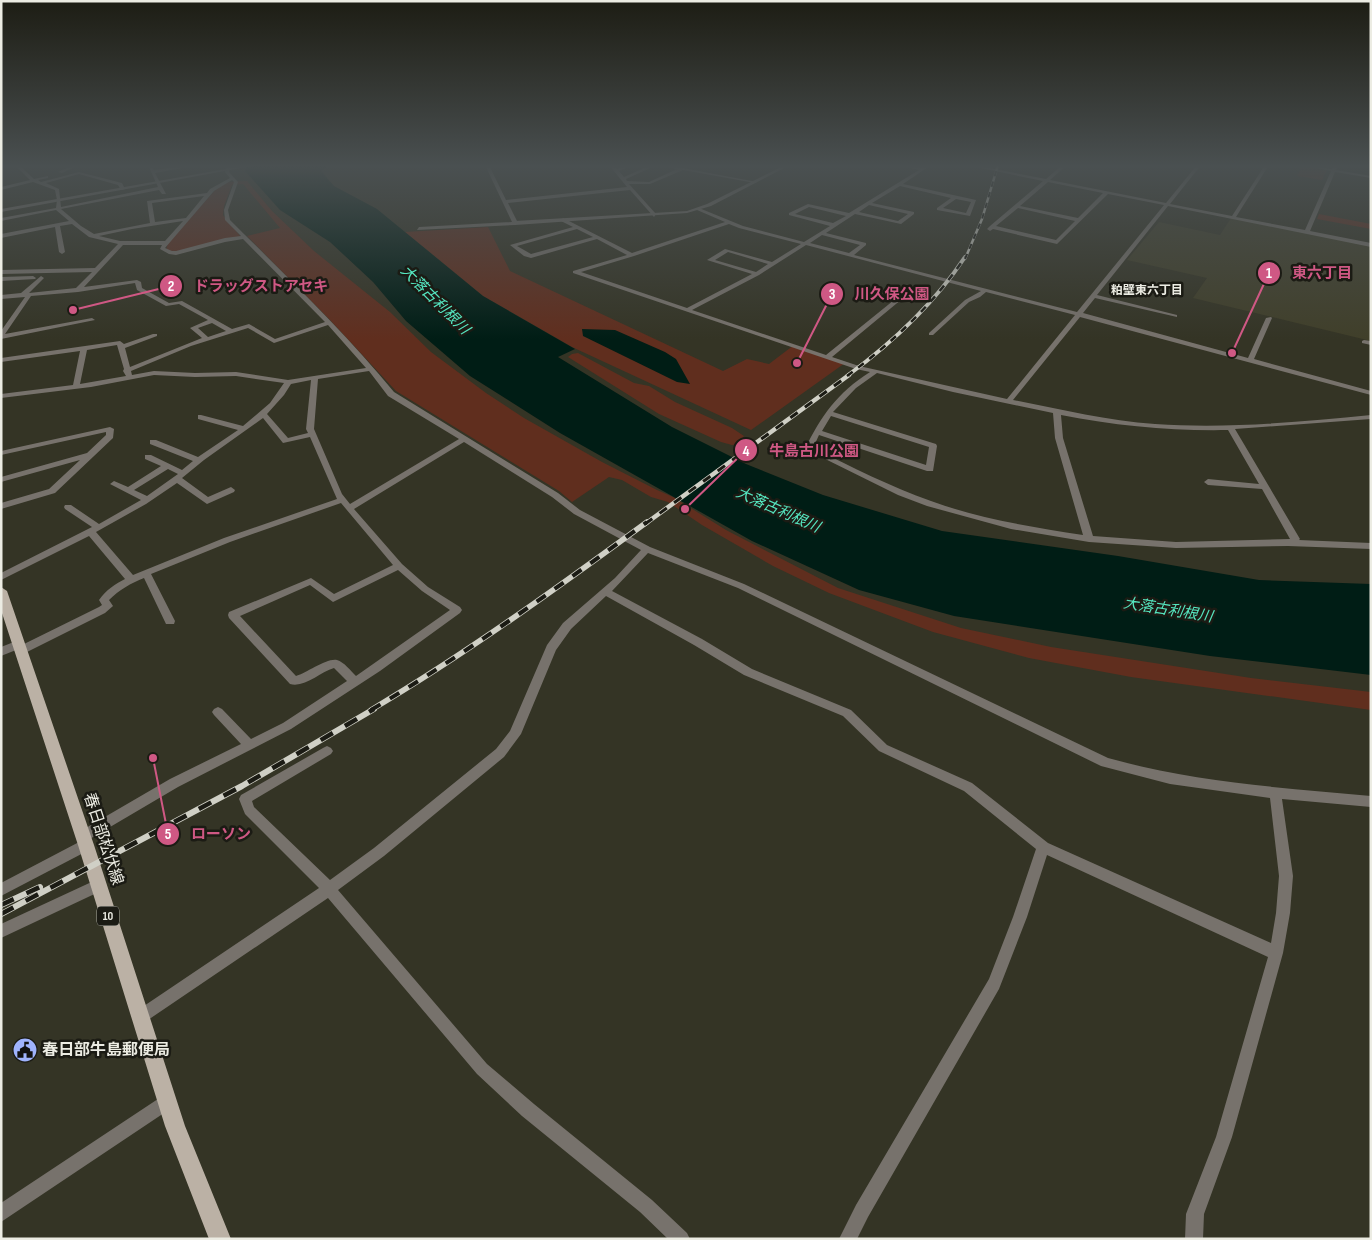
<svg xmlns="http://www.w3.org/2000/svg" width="1372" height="1240" viewBox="0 0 1372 1240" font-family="'Sofia Sans Condensed','Noto Sans JP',sans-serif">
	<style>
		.built { fill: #403f2a }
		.green { fill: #602e1e }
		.water { fill: #001d15 }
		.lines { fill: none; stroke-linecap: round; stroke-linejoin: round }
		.minor { fill: #77726c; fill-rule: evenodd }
		.tertiary { fill: #77726c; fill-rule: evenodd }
		.primary { fill: #bbb1a5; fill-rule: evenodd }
		.rail-far4-casing { stroke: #d0d0c6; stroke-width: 2.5 }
		.rail-far3-casing { stroke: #d0d0c6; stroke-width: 4 }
		.rail-far2-casing { stroke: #d0d0c6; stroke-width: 4.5 }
		.rail-far1-casing { stroke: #d0d0c6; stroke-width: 5.5 }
		.rail-casing { stroke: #d0d0c6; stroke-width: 6 }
		.rail-far4 { stroke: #1b1b14; stroke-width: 2; stroke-dasharray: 5.5; stroke-linecap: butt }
		.rail-far3 { stroke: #1b1b14; stroke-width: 2.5; stroke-dasharray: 7; stroke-linecap: butt }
		.rail-far2 { stroke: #1b1b14; stroke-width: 3; stroke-dasharray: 9; stroke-linecap: butt }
		.rail-far1 { stroke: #1b1b14; stroke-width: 4; stroke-dasharray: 11; stroke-linecap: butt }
		.rail { stroke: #1b1b14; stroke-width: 4.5; stroke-dasharray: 14; stroke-linecap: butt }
		.labels { text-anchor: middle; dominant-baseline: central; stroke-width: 5; stroke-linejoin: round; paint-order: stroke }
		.far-neighbourhood-label { font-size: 12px; font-weight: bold; fill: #ecece3; stroke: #1b1b14 }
		.shield { fill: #1b1b14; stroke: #adada5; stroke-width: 1 }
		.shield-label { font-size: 12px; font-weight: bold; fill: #ecece3 }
		.water-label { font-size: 15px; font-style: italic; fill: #55e6c0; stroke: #1b1b14 }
		.near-street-label { font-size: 16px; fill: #ecece3; stroke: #1b1b14 }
		.near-poi-label { font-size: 16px; font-weight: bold; fill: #ecece3; stroke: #1b1b14; text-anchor: start }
		.leader { fill: none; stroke: #cf5884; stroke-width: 2 }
		.callout-dot { fill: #cf5884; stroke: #1b1b14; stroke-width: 2 }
		.mark-label { font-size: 15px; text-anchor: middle; font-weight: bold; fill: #fff }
		.callout-label { font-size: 15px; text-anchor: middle; font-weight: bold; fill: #cf5884; stroke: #1b1b14; stroke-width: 5; stroke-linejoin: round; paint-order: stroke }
	</style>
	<rect width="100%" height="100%" fill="#343425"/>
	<!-- built -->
	<path class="built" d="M1231,218L1371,246V341L1193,298L1207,278L1127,260L1159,222L1220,235Z"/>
	<!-- green -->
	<path class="green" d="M1302,166L1327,170L1322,180L1297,176Z
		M247,181L272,211L314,251L390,312L431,352L486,393L524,418L602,462L657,490L673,497L726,530L838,588L961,628L1051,647L1251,678L1371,692V710L1131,677L1029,658L933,632L829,593L773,566L702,525L668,502L651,497L622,480L609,477L572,502L559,491L396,391L330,320L247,236L280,228L243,184L232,185L224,206L223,215L241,237L175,252L166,250L168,243L218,187L225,182Z
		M1319,214L1371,224V229L1317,219Z
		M488,227L510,271L723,371L747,359L769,364L794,345L845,363L751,430L572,347L483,296L405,232Z
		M578,353L634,383L649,386L675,402L732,428L744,436L739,444L732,445L721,442L659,414L568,357L572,354Z"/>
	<!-- water -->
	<path class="water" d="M246,165H329L321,171L334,186L377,209L483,296L575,349L558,357L672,427L746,464L823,495L942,531L1118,556L1259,580L1371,584V675L1210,656L954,616L859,590L752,541L560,433L470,376L406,321L373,282L330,242L280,210L245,171Z
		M582,329L615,330L665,352L676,359L690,384L677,382L583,336Z"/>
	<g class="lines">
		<!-- minor -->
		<path class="minor" d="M19,165L34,179L48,176V178L38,180L41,182L79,172L122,183L125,189L121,190L118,185L79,174L46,183L59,189L61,207L158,187L148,165H152L154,170L189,165H199L155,173L166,194H162L159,190L61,209L81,226L94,234L150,223L147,201L207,193L210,189L230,178L225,172L227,165H231L229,172L238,182L228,210L230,220C286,276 344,331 394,392L558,493L580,510L650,547L744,584L1108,758C1194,782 1282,788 1371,796V807L1282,799L1293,876L1290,913L1283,953L1232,1137L1204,1214L1203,1239H1185L1186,1214L1216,1137L1268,957L1047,855L1027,917L999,989L868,1217L857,1239H839L856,1205L989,979L1013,917L1036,849L964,791L879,751L843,716L744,675L694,645L606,596L571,629L556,650L521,734L504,757L384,856L338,890L487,1064L534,1104L652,1200L687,1233L690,1239H668L640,1212L522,1116L477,1074L328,898L145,1022L140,1024L135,1022L133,1017L135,1012L319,888L245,814L239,799L241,795L323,748L327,746L331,748L333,751L331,754L252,801L254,807L330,880L374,848L496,749L510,731L547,645L563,623L615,578L641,550L574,514L552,497L464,442L354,509L402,564L428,587L460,607L462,610L460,613L380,671L291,729L178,787L88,840L91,841L92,845L91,849L1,896V883L81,841L79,840L77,836L79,832L170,779L241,744L214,715L212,712L214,709L218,707L222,709L251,739L283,723L347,681L334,668C320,672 305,688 290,684L229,618L228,615L229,612L311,578L334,594L393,565L341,503L230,542L151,574L175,621L174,624H166L144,578C131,583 119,590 109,600L113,606L105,613L25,653H17L16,650L1,656V647L19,640L23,641L24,644L99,607L102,605L99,600C106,590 115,584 125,579L89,536L1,580V573L92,527L65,509L64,507L65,505H71L99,524L141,500L110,484L114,481L128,487L161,466L145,459V455H151L182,470L193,461L150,444V440H156L198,457L238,430L198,419V415H201L243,426L270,403L284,383L236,376L195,377L154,375L91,387L1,398V394L73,385L80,351L1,362V358L120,341L124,344L153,334H157V336L125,348L130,367L202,338L190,328L208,320L179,304L166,306L137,290L135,283L78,292L31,296L5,334L92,318L95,320L1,339V331L25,297L1,299V295L21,293L41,276L44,278L29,293L76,288L92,272L1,274V270L95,268L118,244L89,237L72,224L60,226L65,252L62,254L59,252L55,227L1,238V234L69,221L56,210L1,221V218L56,208L57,200L55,190L33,182L1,190V187L30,180L16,166L1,168V166ZM232,180L234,182L224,210L225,220L241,236L225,238L176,251H172L165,248L214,191ZM204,196L186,218L155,222L152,203ZM183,221L165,241H120L99,236L132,229ZM243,239L325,322L275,339L249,324L232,329L182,301L169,303L142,288L141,282L137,280L84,287L123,245H162L160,249L169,254L176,255L225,242ZM212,323L226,331L208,337L198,328ZM328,325L366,368L288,380L236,372L195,373L154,371L132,375L131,371L191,346L248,328L274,343ZM117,345L124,369L123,371L126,376L80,384L87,350ZM369,371L388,396L459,439L350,504L342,494L314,429L318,379ZM311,380L306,429L308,433L288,438L267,414L284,395L291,384ZM263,418L283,443L310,437L337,499L224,538L133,575L96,532L146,504L177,483L207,504L234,492L235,490L231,487L208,497L182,478L204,460ZM168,469L178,474L147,496L134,490ZM648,553L738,588L1101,766L1170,784L1270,798L1279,876L1276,913L1271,943L1048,843L972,783L887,745L851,710L752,669L702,639L612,591ZM398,570L422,591L450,610L356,676C351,671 344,662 337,660C326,658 307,673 296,676L240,616L310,585L333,602Z
			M73,165H79L62,173L58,172Z
			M485,165H489L506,200L627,187L609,165H613L617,169L627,165H633L619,171L624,177L651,165H657L626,179L627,181L649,182L677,169L658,165H667L757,182L755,183L683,170L650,184H629L656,214L654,217L630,190L508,203L518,223L515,225L417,230L419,227L512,222Z
			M899,165L922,167L926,165H931L903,184L976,200L970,216L937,210V208L951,198L900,186L872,203L914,212V214L901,224L855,214L826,233L866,243V245L854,255L1077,312L1164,205L1108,194L1057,244L993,229L990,231L987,229L990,226L1043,181L966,165H974L1046,179L1062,165H1067L1050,180L1166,203L1197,165H1201L1170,204L1232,216L1265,165H1269L1236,217L1305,230L1331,171L1300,165L1332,169L1334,165H1338L1336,170L1371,176V178L1335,172L1310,231L1371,243V247L1168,206L1097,295L1177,315V317L1095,298L1083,313L1248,358L1266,318L1271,317L1272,318L1254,359L1371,391V395L1080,317L1013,400C1060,409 1107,421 1155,424C1227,429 1299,422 1371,415V419L1235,429L1300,539L1299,540L1371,543V549L1288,546L1176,548L1089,542L1011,529L927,506L898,495L805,449C821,416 837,393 870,372L856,369L573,273V271L627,255L597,239L531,258L524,256L510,245L573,227L561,221L563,218L632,253L725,222L697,210L699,208L743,226L804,242L830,226L789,215V213L808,204L849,213L919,170ZM1048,182L1103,193L1078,218L1020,206ZM956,199L971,202L966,213L943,208ZM869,205L908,214L898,221L859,212ZM809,207L846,216L833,223L795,214ZM1018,208L1075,221L1056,240L996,226ZM729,224L739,228L801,244L772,262L725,249L707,260L752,274L687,308L581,272L634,256ZM577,229L593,237L531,254L517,246ZM822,235L860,245L849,253L810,243ZM806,245L981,291L965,300L929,333V335H933L969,302L980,297L986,292L1075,315L1007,399L859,366L832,357L908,294V292H904L826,355L692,310L759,275ZM728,252L768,264L756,272L715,260ZM877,373L953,392L1053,413L1055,438L1083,535C1032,527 980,519 931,501C891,487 852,467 813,448L819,435L927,471H933L937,446L936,444L833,412L856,388ZM1061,415C1116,426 1171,431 1228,430L1259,484L1208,479L1204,482L1208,485L1262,489L1290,539L1176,542L1093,536L1063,438ZM831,416L929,447L926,465L822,431Z
			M33,276L36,278L35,279L1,281V277Z
			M1364,340L1371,341V345L1362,343V341Z
			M110,427L114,429L113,438L55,493L1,509V503L49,489L80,460L1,482V477L87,453L106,435V432L1,455V451Z
			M98,879L103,880L105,885L103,890L1,938V924Z
			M167,1093L173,1095L175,1101L173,1107L1,1222V1203Z"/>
		<!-- tertiary -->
		<path class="tertiary" d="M248,165H257L1,212V209Z
			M785,165H790L711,206L687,213L515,225L512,223L515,221L687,211L707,204Z"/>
		<!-- primary -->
		<path class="primary" d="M1,587L7,591L94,845L185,1126L231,1239H209L165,1126L78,845L1,610Z"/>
		<defs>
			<path id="rail-far4" d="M965,259L982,219L998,165"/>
			<path id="rail-far3" d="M847,376C892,343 934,304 965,257"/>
			<path id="rail-far2" d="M645,524L849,375"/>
			<path id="rail-far1" d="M371,710C467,653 557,588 647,522"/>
			<path id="rail" d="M1,905L40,887
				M1,914L242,786L374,709"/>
		</defs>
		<!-- rail-far4 casing -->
		<use href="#rail-far4" class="rail-far4-casing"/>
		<!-- rail-far3 casing -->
		<use href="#rail-far3" class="rail-far3-casing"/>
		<!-- rail-far2 casing -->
		<use href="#rail-far2" class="rail-far2-casing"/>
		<!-- rail-far1 casing -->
		<use href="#rail-far1" class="rail-far1-casing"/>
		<!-- rail casing -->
		<use href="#rail" class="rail-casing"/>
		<!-- rail-far4 -->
		<use href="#rail-far4" class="rail-far4"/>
		<!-- rail-far3 -->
		<use href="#rail-far3" class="rail-far3"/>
		<!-- rail-far2 -->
		<use href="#rail-far2" class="rail-far2"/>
		<!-- rail-far1 -->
		<use href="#rail-far1" class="rail-far1"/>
		<!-- rail -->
		<use href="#rail" class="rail"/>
	</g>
	<!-- sky -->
	<linearGradient id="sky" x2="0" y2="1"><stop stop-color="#1d1d14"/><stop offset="0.49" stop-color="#4a5051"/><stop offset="1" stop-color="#4a5051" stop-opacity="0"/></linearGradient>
	<rect width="1372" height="339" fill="url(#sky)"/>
	<!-- icons -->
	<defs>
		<symbol id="civic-disc" viewBox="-11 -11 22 22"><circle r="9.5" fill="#9fb3fd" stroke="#1b1b14"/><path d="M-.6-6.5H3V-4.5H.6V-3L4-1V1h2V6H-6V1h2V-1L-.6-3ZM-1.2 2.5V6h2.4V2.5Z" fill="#111"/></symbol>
	</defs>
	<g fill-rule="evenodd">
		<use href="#civic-disc" x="11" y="1036" width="28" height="28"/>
	</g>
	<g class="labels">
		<!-- far-neighbourhood labels -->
		<g class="far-neighbourhood-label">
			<text x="1147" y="290">粕壁東六丁目</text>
		</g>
		<!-- shield labels -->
		<rect class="shield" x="97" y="906.5" width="22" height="19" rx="4"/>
		<g class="shield-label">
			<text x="108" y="916">10</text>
		</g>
		<!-- water labels -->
		<g class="water-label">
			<text transform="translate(435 300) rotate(45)">大落古利根川</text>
			<text transform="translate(778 510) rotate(24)">大落古利根川</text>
			<text transform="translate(1168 610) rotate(9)">大落古利根川</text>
		</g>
		<!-- near-street labels -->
		<g class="near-street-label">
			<text transform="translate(103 839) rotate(72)">春日部松伏線</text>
		</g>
		<!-- near-poi labels -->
		<g class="near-poi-label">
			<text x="42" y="1050">春日部牛島郵便局</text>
		</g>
	</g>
	<!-- callouts -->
	<path class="leader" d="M1232 353L1269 273M73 310L171 286M797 363L832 294M685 509L746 450M153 758L168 834"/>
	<g class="callout-dot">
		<circle cx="1232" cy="353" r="5"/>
		<circle cx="73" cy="310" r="5"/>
		<circle cx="797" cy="363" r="5"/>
		<circle cx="685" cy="509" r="5"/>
		<circle cx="153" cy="758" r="5"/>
		<circle cx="1269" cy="273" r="12"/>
		<circle cx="171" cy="286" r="12"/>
		<circle cx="832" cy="294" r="12"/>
		<circle cx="746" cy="450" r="12"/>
		<circle cx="168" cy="834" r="12"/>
	</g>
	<g class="mark-label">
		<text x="1269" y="278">1</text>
		<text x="171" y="291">2</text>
		<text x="832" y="299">3</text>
		<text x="746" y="456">4</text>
		<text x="168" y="839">5</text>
	</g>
	<g class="callout-label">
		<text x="1322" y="278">東六丁目</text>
		<text x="261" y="291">ドラッグストアセキ</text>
		<text x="892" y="299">川久保公園</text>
		<text x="814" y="456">牛島古川公園</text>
		<text x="221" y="839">ローソン</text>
	</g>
	<!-- border -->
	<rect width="1372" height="1240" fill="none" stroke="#ecece3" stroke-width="5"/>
</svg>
